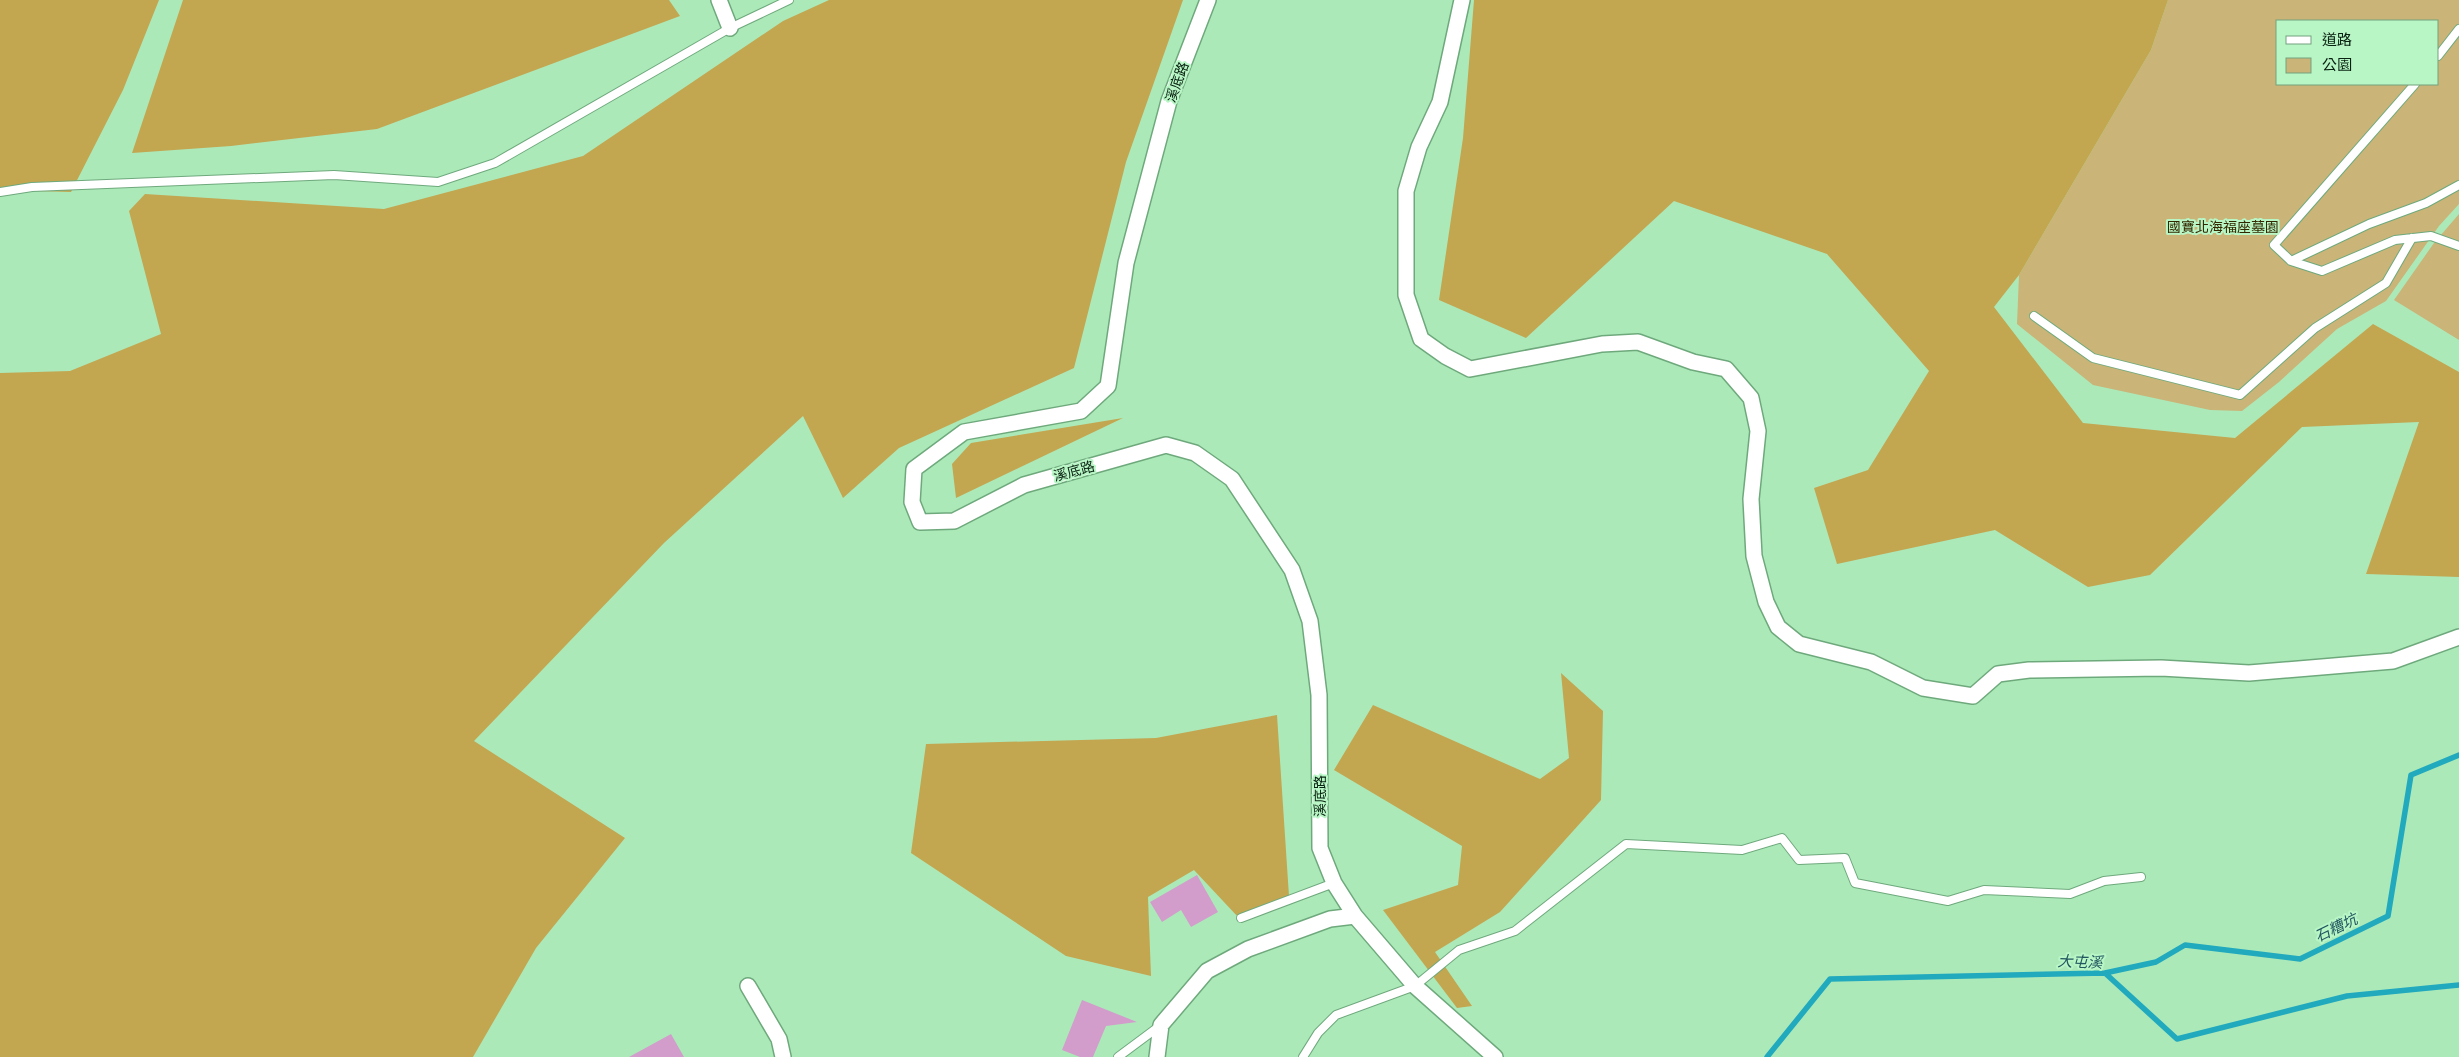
<svg xmlns="http://www.w3.org/2000/svg" width="2459" height="1057" viewBox="0 0 2459 1057" font-family="'Roboto Condensed','Noto Sans TC',sans-serif">
	<style>
		.green { fill: #cab478; fill-rule: evenodd }
		.forest { fill: #c3a650 }
		.lines { fill: none; stroke-linecap: round; stroke-linejoin: round }
		.stream { stroke: #21a9be; stroke-width: 5.5 }
		.building { fill: #d29ccb }
		.lane-casing { stroke: #6ea97c; stroke-width: 10 }
		.street-casing { stroke: #6ea97c; stroke-width: 18 }
		.lane { stroke: #fff; stroke-width: 8 }
		.street { stroke: #fff; stroke-width: 15 }
		.labels { text-anchor: middle; dominant-baseline: central; stroke-width: 4; stroke-linejoin: round; paint-order: stroke }
		.street-label { font-size: 14px; fill: #092110; stroke: #b9f6c6 }
		.park-label { font-size: 14px; fill: #342801; stroke: #b9f6c6 }
		.water-label { font-size: 15px; font-style: italic; fill: #235760; stroke: #b9f6c6 }
	</style>
	<rect width="100%" height="100%" fill="#ace9b9"/>
	<!-- green -->
	<path class="green" d="M2168,0H2459V204L2439,226L2386,301L2337,329L2279,382L2242,411L2210,410L2093,385L2017,324L2019,275L2151,50ZM2278,21H2438V84H2278Z
		M2459,214V340L2394,300L2434,243Z"/>
	<!-- forest -->
	<path class="forest" d="M0,0H159L123,90L71,192L0,190Z
		M183,0H669L680,16L377,129L231,146L132,153Z
		M829,0H1183L1126,162L1074,368L899,448L843,498L803,416L664,543L474,741L625,838L536,948L473,1057H0V373L70,371L161,334L129,211L145,194L384,209L583,156L783,21Z
		M1474,0H2168L2151,50L2019,275L1994,307L2083,423L2235,438L2373,324L2459,372V577L2366,574L2419,422L2302,427L2150,575L2088,587L1995,530L1837,564L1814,488L1868,470L1929,371L1827,254L1674,201L1526,338L1439,300L1463,138Z
		M1123,418L956,498L952,464L971,443Z
		M1561,673L1603,711L1601,800L1500,912L1435,952L1472,1006L1457,1008L1383,910L1458,885L1462,846L1334,770L1373,705L1540,779L1569,758Z
		M1277,715L1289,896L1238,917L1194,870L1148,897L1151,976L1066,956L911,853L926,744L1156,738Z"/>
	<g class="lines">
		<!-- stream -->
		<path class="stream" d="M2105,973L2156,962L2185,945L2300,959L2388,916L2411,775L2459,755
			M1767,1057L1830,979L2105,973L2177,1039L2347,996L2459,985"/>
	</g>
	<!-- building -->
	<path class="building" d="M1197,875L1218,912L1191,927L1181,910L1162,922L1150,902Z
		M1082,1000L1137,1022L1106,1026L1093,1057H1080L1062,1050Z
		M671,1034L684,1057H629Z"/>
	<g class="lines">
		<defs>
			<path id="lane" d="M2438,56L2459,29
				M2415,84L2274,245L2291,261L2369,224L2426,203L2459,185
				M0,192L32,187L334,175L438,182L495,163L730,28L789,0
				M2291,261L2322,271L2395,240L2431,236L2459,246
				M2034,316L2093,358L2240,395L2315,328L2386,283L2412,238
				M1241,918L1334,883
				M1118,1057L1161,1025
				M1303,1057L1318,1033L1336,1015L1415,986L1459,950L1515,931L1626,844L1742,850L1782,838L1799,860L1845,858L1855,883L1948,901L1984,890L2070,894L2104,881L2141,877"/>
			<path id="street" d="M719,0L730,28
				M1208,0L1169,101L1126,263L1108,386L1081,411L964,432L914,469L912,502L920,522L954,521L1024,485L1166,445L1195,453L1232,479L1292,570L1310,621L1319,695L1320,848L1334,883L1355,916L1415,986L1495,1057
				M1462,0L1440,102L1419,147L1406,191V295L1421,339L1445,356L1470,369L1602,344L1638,342L1693,362L1726,369L1751,398L1758,431L1751,499L1754,556L1766,602L1778,627L1799,644L1871,662L1923,688L1973,696L1998,674L2029,670L2161,668L2249,673L2393,661L2459,637
				M748,986L779,1039L783,1057
				M1157,1057L1161,1025L1207,971L1248,949L1330,919L1355,916"/>
		</defs>
		<!-- lane casing -->
		<use href="#lane" class="lane-casing"/>
		<!-- street casing -->
		<use href="#street" class="street-casing"/>
		<!-- lane -->
		<use href="#lane" class="lane"/>
		<!-- street -->
		<use href="#street" class="street"/>
	</g>
	<g class="labels">
		<!-- street labels -->
		<g class="street-label">
			<text transform="translate(1177 82) rotate(-70)">溪底路</text>
			<text transform="translate(1074 471) rotate(-15)">溪底路</text>
			<text transform="translate(1320 796) rotate(-90)">溪底路</text>
		</g>
		<!-- park labels -->
		<g class="park-label">
			<text x="2223" y="227">國寶北海福座墓園</text>
		</g>
		<!-- water labels -->
		<g class="water-label">
			<text transform="translate(2336 928) rotate(-26)">石糟坑</text>
			<text transform="translate(2080 962) rotate(2)">大屯溪</text>
		</g>
	</g>
	<!-- legend -->
	<rect x="2276" y="20" width="162" height="65" fill="#b9f6c6" stroke="#73a17d"/>
	<rect x="2286" y="36" width="25" height="8" fill="#ffffff" stroke="#73a17d"/>
	<text x="2322" y="45" font-size="15" fill="#092110">道路</text>
	<rect x="2286" y="58" width="25" height="15" fill="#cab478" stroke="#73a17d"/>
	<text x="2322" y="70" font-size="15" fill="#092110">公園</text>
</svg>
